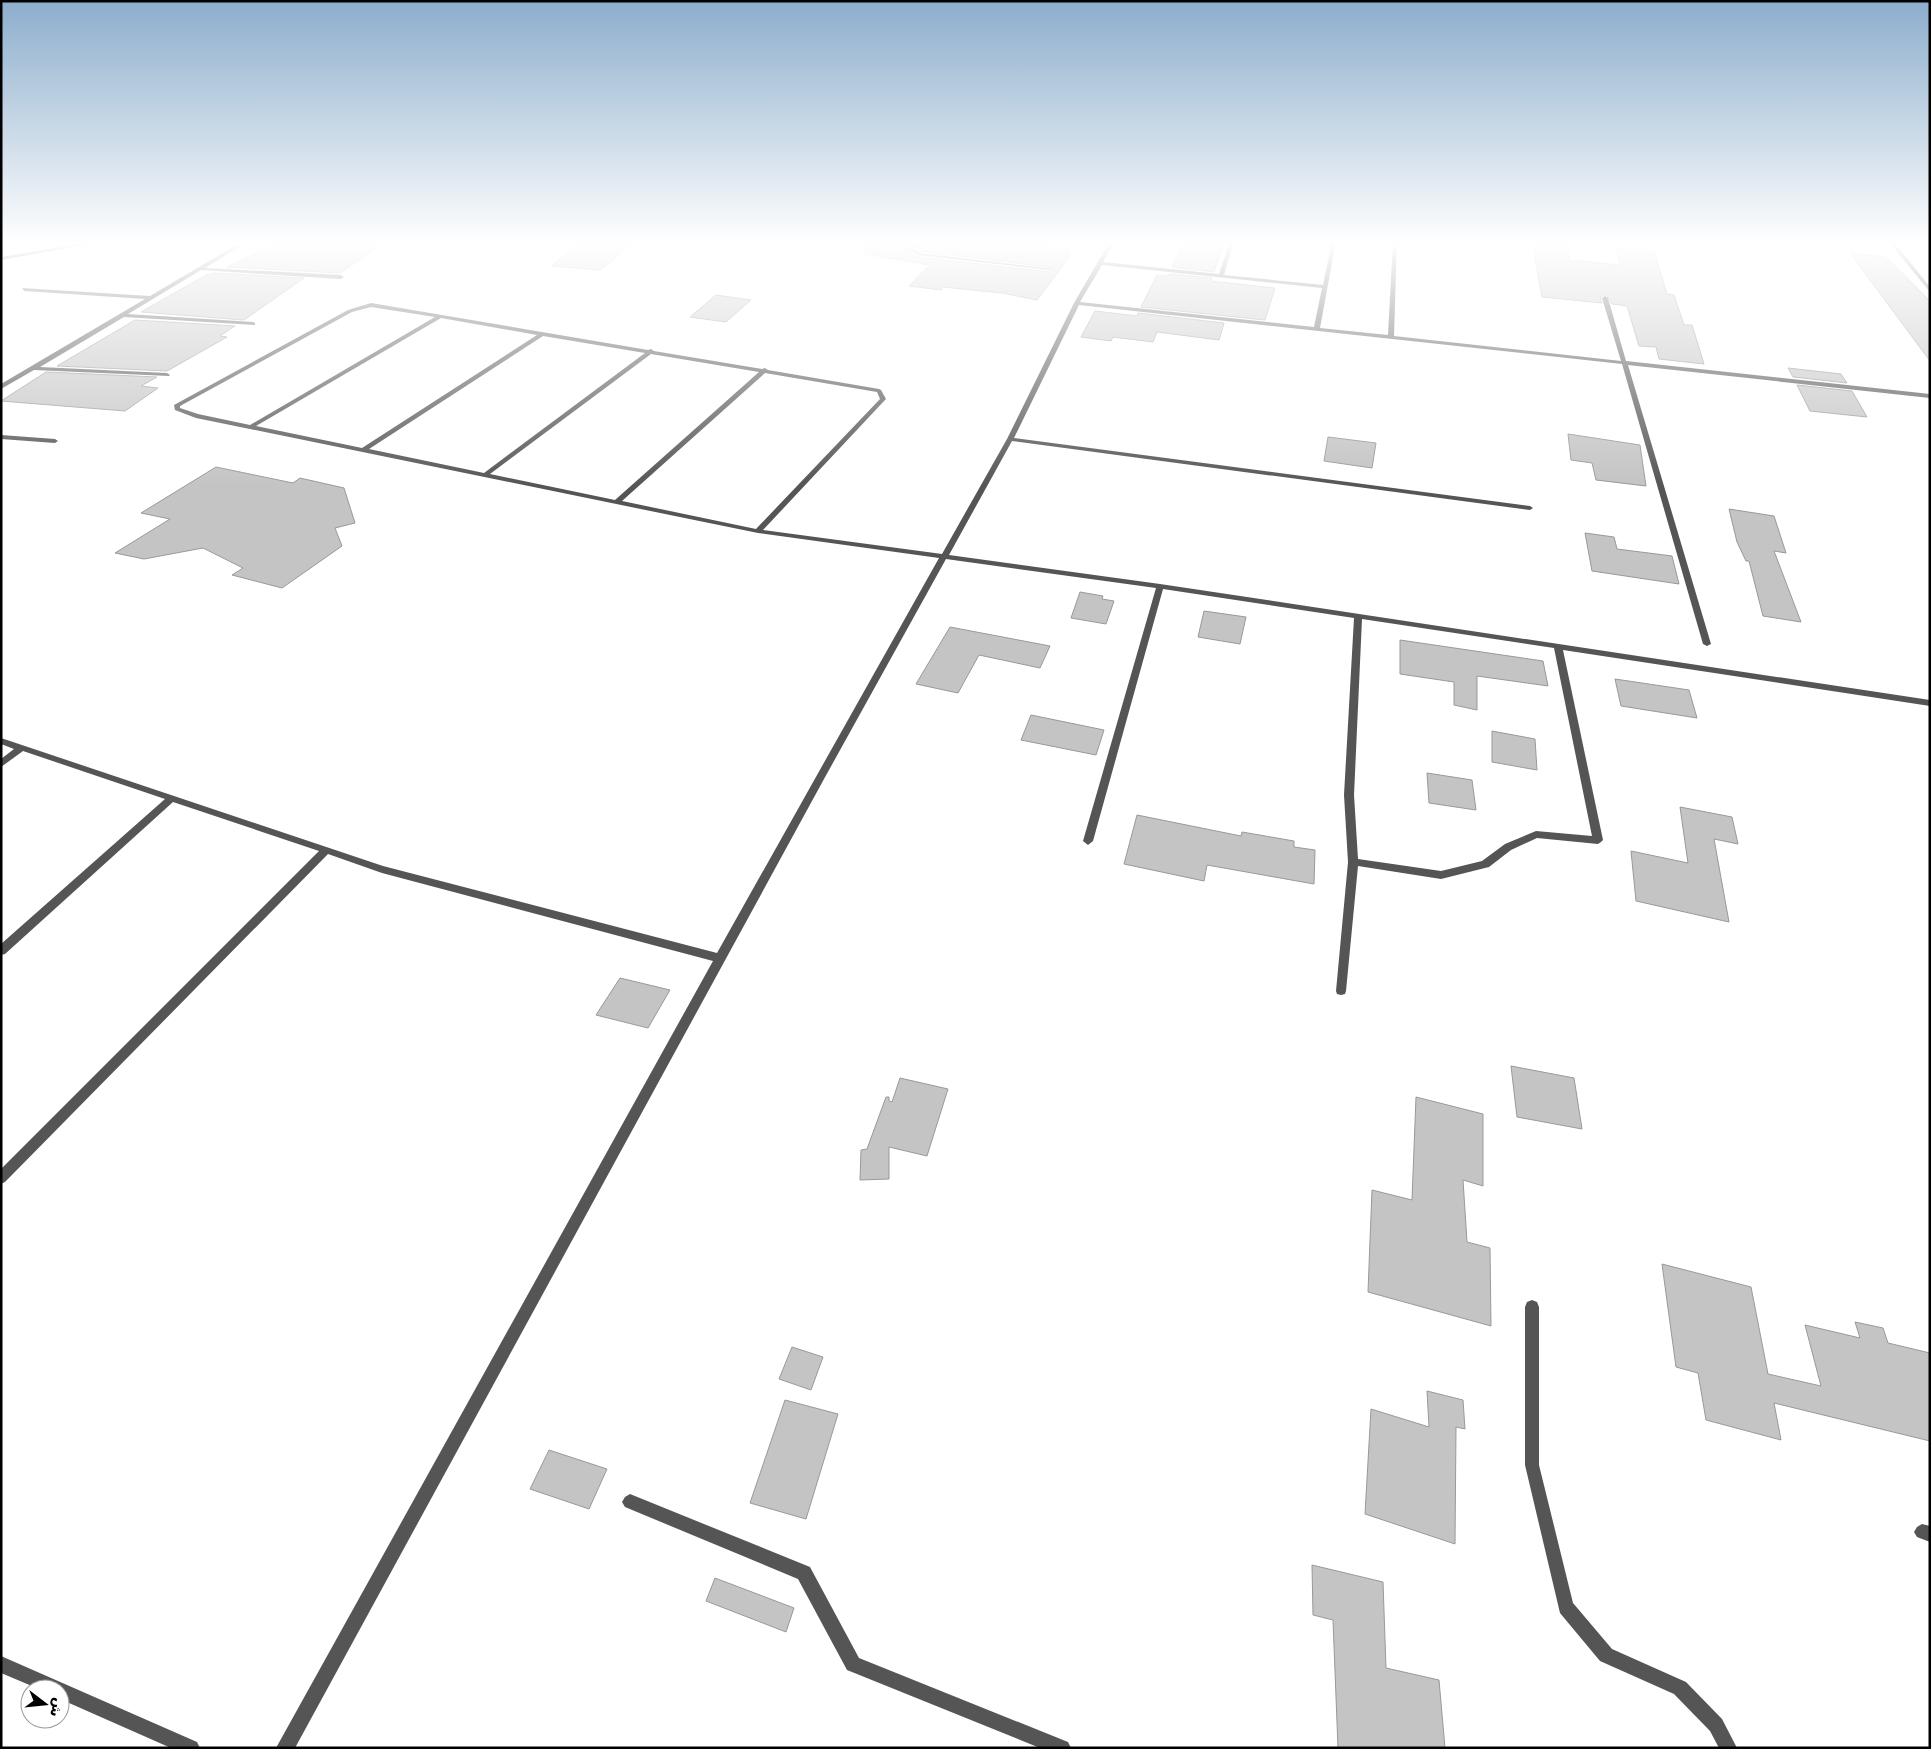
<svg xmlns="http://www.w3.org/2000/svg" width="1931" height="1749" viewBox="0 0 1931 1749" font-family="'DejaVu Sans','Noto Naskh Arabic',sans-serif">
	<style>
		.building { fill: #c4c4c4; stroke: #999 }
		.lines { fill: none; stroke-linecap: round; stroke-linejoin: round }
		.street { fill: #555; fill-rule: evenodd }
		.secondary { fill: #222; fill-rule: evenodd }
	</style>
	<rect width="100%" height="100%" fill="#fff"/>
	<!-- building -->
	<path class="building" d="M281,241H362L358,244L380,246L340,273L227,267Z
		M584,241H636L600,270L551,266Z
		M866,241H912L907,249L918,257L1050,272L1054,268L920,251L917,249L922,241H992L1052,247L1051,248L1071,250L1067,255H1071L1037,300L1002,293L943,287L941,290L909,286L930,265L865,254Z
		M1532,241H1566L1570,260L1620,265L1616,248L1654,251L1667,294L1674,295L1684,325H1692L1704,364L1659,359L1656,347L1639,346L1627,306L1612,304L1606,294L1600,297L1602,303L1542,297Z
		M1183,242L1223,245L1214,272L1172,267Z
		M1850,253L1886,257L1930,301V361Z
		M215,273L304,278L244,320L141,312L206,275Z
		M1169,274L1212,278L1211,281L1275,288L1265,320L1141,307L1157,275L1168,276Z
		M716,295L751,300L726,322L690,317Z
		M1095,311L1137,316L1138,313L1224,323L1219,340L1157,332L1153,342L1113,337L1111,341L1081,337Z
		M135,320L235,326L220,336L227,337L167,371L57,366Z
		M1788,368L1841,374L1847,383L1793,377Z
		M46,372L157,377L141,386L158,388L125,411L1,401Z
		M1797,385L1852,391L1867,417L1810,411Z
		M1568,434L1640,445L1646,486L1596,480L1592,463L1571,460Z
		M1328,437L1376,443L1372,468L1324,461Z
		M216,467L293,483L300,478L344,488L355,523L335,528L342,546L282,588L232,575L243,568L203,548L144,559L115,553L170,519L141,513Z
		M1729,509L1774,516L1786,553L1774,551L1801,622L1763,616L1749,561H1746L1737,542Z
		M1585,533L1614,537L1617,549L1672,556L1679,584L1592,571Z
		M1080,592L1103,596L1102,599L1114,601L1106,624L1071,618Z
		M1204,611L1246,617L1240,644L1198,637Z
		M950,627L1050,646L1040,668L979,655L958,693L916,684Z
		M1400,640L1543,661L1548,686L1477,676V710L1454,705V682L1400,674Z
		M1615,679L1689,690L1697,718L1621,706Z
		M1031,715L1104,730L1096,755L1021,740Z
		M1492,731L1535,739L1537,770L1492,762Z
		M1427,773L1472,780L1476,810L1429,803Z
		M1680,807L1732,817L1738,844L1714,839L1729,922L1636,901L1631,851L1688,863Z
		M1137,815L1241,836L1242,832L1294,841V847L1315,850L1314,884L1207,865L1204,881L1124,864Z
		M620,978L670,990L648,1028L596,1015Z
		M1511,1066L1574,1078L1582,1129L1517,1117Z
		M900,1078L948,1089L927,1156L889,1147V1179L860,1180L861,1150L867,1149L886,1097H889V1101L892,1102Z
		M1416,1097L1483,1114V1186L1463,1180L1467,1242L1490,1248L1491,1326L1368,1292L1372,1190L1412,1200Z
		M1662,1264L1751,1287L1768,1374L1821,1386L1805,1325L1860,1338L1855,1322L1883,1328L1888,1343L1930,1353V1441L1774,1403L1781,1440L1706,1420L1698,1373L1676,1367Z
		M792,1347L823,1357L811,1390L779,1379Z
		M1427,1391L1463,1400L1465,1429L1456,1427L1455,1544L1365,1514L1371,1409L1429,1427Z
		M785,1400L838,1414L806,1519L750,1503Z
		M549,1450L607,1469L589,1509L530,1489Z
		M1312,1565L1383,1582L1386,1668L1439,1680L1445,1748H1338L1333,1620L1313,1615Z
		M715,1578L794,1608L786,1632L706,1601Z"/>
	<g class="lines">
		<!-- street -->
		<path class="street" d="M243,241H249L205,268L341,275L344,277L341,279L201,270L128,314L253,322L255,323V325L124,317L40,367L167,373L170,375L169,376L34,370L1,389V384L145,299L24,291L22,288L150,296Z
			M915,241H920L914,249L919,253L1052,269L1050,270L918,255L909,249Z
			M1110,241H1115L1103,262L1219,274L1230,241H1234L1224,275L1323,285L1332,241H1336L1320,328L1388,335L1393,241H1397L1394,336L1621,361L1602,298L1605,296L1608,298L1626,361L1930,394V398L1628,365L1711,644L1707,646L1703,644L1622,364L1079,305L1014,438L1530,506L1533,508L1530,510L1012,441L949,555L1160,584L1930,700V706L1563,650L1603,840L1601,842L1598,844L1537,838L1511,850L1489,867L1441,879L1358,866L1346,991L1345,994L1341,995L1337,994L1336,991L1348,862L1344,795L1354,618L1163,589L1093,841L1088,845L1083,841L1156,588L946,559L824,779L295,1748H276L713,961L382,873L328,854L5,1182L1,1184V1169L319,851L173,802L5,954L1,955V944L165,799L23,751L1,767V759L14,749L1,744V738L383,866L717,953L939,558L758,533L196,418L175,410L174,405L348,310L371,303L648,350L651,349L654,351L762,369L765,368L768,370L879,389L881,390L886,399L885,400L763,530L942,554L1007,439L1074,303ZM1102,265L1322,288L1314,327L1080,302ZM371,307L435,317L250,425L198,414L180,408V406L352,312ZM441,318L537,335L362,448L256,426ZM543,336L645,353L484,473L369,449ZM651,354L759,372L615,500L490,474ZM765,373L877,392L880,399L756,529L622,501ZM1362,619L1554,648L1592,836L1536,831L1505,844L1482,861L1441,871L1358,859L1354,795Z
			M1888,241H1893L1930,287V292Z
			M1,435L55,439L58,441L55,443L1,439Z
			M1532,1300L1537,1302L1539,1307V1465L1573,1603L1612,1649L1686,1682L1722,1719L1737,1748H1719L1710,1731L1674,1694L1600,1661L1560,1613L1525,1465V1307L1527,1302Z
			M630,1494L810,1567L859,1658L1068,1742L1071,1748H1040L847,1670L798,1579L625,1507L622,1502L625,1497Z
			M1922,1524L1930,1526V1542L1917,1537L1914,1532L1917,1527Z
			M1,1656L197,1742L200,1748H171L60,1699V1689H39L1,1673Z"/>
		<!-- secondary -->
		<path class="secondary" d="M96,241H108L1,260V257Z"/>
	</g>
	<!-- sky -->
	<linearGradient id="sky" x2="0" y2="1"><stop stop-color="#8cadcc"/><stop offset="0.5" stop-color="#fff"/><stop offset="1" stop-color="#fff" stop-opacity="0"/></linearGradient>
	<rect width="1931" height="486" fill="url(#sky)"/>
	<!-- border -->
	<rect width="1931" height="1749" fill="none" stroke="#000000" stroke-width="5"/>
	<!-- north arrow -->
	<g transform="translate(45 1704) rotate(106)"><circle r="24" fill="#ffffff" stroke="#999999"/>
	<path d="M0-4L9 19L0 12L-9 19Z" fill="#000000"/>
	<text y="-8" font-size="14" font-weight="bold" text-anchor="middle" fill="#000000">ش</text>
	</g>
</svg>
